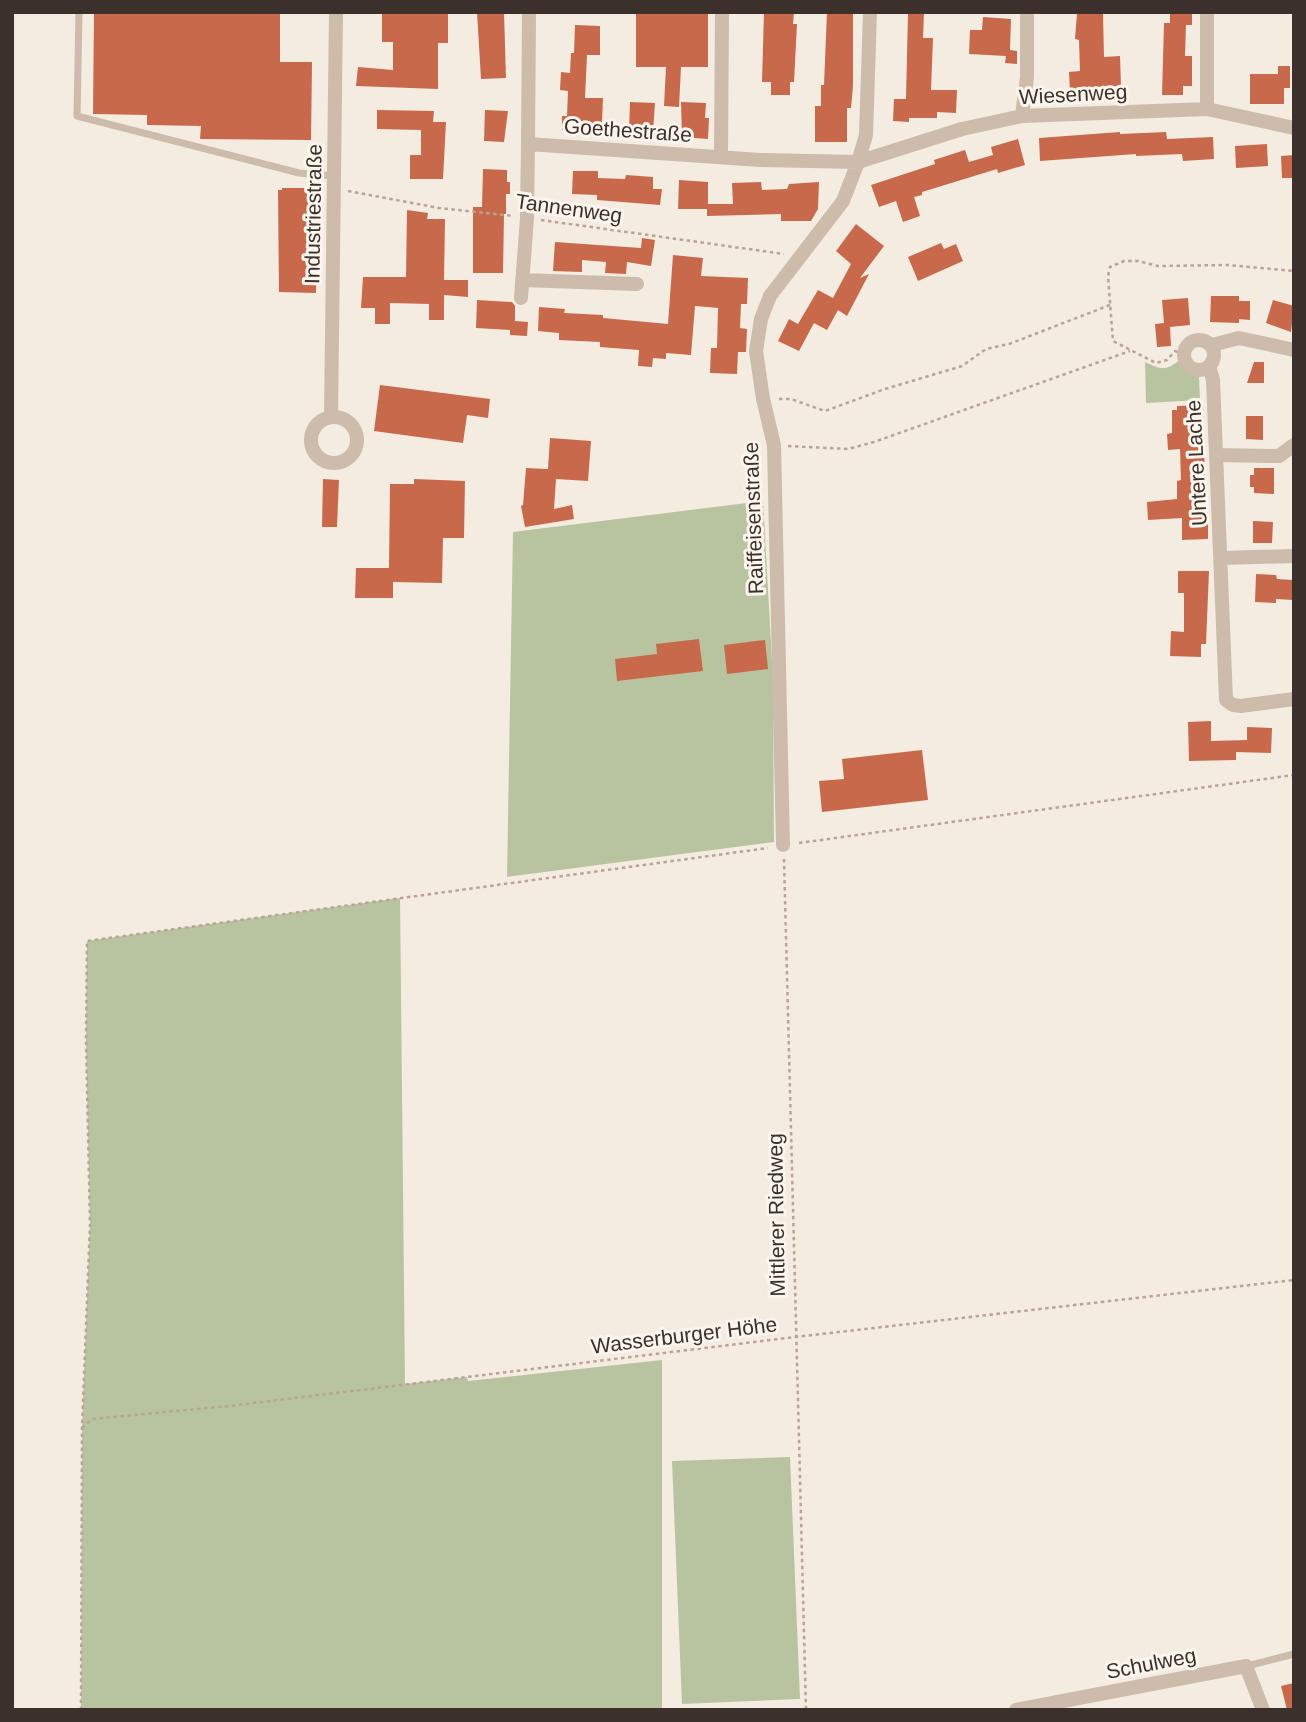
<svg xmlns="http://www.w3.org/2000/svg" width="1306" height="1722" viewBox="0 0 1306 1722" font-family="Helvetica,sans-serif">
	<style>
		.green { fill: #b8c4a0 }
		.building { fill: #c8694b }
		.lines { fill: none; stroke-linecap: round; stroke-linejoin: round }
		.path { stroke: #b9a596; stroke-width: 2.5; stroke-dasharray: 3.5 3.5; stroke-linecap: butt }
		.lane { stroke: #cdbbac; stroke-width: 7 }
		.street { stroke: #cdbbac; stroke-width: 14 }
		.labels { text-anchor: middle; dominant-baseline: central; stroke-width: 6; stroke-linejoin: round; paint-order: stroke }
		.street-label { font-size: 21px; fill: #3b302b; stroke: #fbf5ee }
	</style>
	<rect width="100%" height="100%" fill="#f4ebe1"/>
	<!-- green -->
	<path class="green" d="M1180,360L1191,374L1199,377L1200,400L1146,403L1145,362C1162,370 1165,371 1180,360Z
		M763,501L773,679L774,842L507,877L513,532Z
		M400,898L405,1384L467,1377L468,1381L662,1360V1710H81L82,1428L90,1224L86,1041L87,941Z
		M790,1457L800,1699L682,1704L672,1461Z"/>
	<!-- building -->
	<path class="building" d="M94,12H280V62H312L311,140L200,139L201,126L147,125V115L93,114Z
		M382,12H448V43H438V89L356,86L358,67L393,70V42H382Z
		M477,12H504L506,78L481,79Z
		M636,12H708V67H681L679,107L664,106L666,67H636Z
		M764,12H794L793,24H797L794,82H790V95H771V82H762Z
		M827,12H853V86L851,108H847V142H815V106H821V85H824Z
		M908,12H924L923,38H933L931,90H957L956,113L937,112V118H909V122L893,121L894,99H906Z
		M1170,12H1192V25H1186L1185,56H1192V86H1183V95H1162L1164,23H1170Z
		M1077,13L1103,14L1104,57L1120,56L1121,86L1105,87V91L1070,92L1069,72L1080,71L1079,40L1075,39Z
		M983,17L1011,19L1010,50L1017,51V64L1005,63L1006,56L969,54L970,30H982Z
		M575,25L600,26V55H587L585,98H603L602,123H585L584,131L562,130V116H567L568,91L560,90L561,72L570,73L571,53H574Z
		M1278,66H1290V88H1284V104H1250V74H1278Z
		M630,102L655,103L653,131L629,130Z
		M681,102L706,103L705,118H709L708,139L682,137Z
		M377,110L434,111L433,122H446L443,179H410V155H421V130L377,129Z
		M485,110L508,111L504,142L484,141Z
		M1120,132V134L1166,132L1167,139L1213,137L1214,159L1183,161L1182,154L1136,156V154L1040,161L1039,138Z
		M1018,139L1025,165L998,173L997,169L922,192V195L914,197L920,216L903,222L896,201L879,207L871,185L935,164L934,160L965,150L969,162L993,155L991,147Z
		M1267,144L1268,166L1236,168L1235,146Z
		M1294,155V178H1282L1281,156Z
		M483,169L507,170V182H510V194H506V214H504L503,273H473V207H482Z
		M573,171H598V178L625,179L626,175L653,177V189H662L660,205L597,200V195L572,194Z
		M679,180L708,182V204H733L732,183L761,182L762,190L787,189L789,184L819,182L818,209L811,221H781V214L707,216V209H678Z
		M282,188H305L306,193H317V214H310V237H317L316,293L279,292L278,190H282Z
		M407,210L428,213L427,219H445L444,280H468V297L444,295V320H429V304L390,303V324H375V308H361L363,277H406Z
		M856,224L884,246L860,278L869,274L847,316L838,310L827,330L814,323L799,351L778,341L789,319L798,324L818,290L833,298L851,264L836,251Z
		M642,238L655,240L651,266L627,262L626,274L605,273L606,262L582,260V272L553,271L555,242L641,248Z
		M941,243L944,249L956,244L963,261L918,281L908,257Z
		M673,255L703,258L701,276L748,278L747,304H741L740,328L747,329L746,352H738L737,374L710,373L711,348H717L718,308L695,306L691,355L666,353V359L653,358L652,367L638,366L639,350L600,347V342L559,340V333L538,331L539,307L565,309L564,313L603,315V318L668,324Z
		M1211,296H1239V301H1250V320L1239,319V323L1210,322Z
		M1188,298L1190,325L1170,327L1171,346L1157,347L1155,324L1164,323L1162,300Z
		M477,300L512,302L515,306V321L528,322L527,336L510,335V330L476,328Z
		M1273,300L1294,306L1291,332L1266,323Z
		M1254,362H1264V383H1247Z
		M380,385L490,399L488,418L467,415L463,443L374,431Z
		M1203,405L1205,480H1199V510H1208V539L1182,540V518L1148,520L1147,502L1177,499V481L1181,480L1180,449L1168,450L1167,434L1172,433V410H1177V406Z
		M1246,416H1263V440L1246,439Z
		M550,438L591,441L588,481L556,479L554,509L572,505L574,519L525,527L521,506L523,505L526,468L548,469Z
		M1254,468H1274V494L1254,493V487H1250V475H1254Z
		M323,479L339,480L337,527H322Z
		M414,479L465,481L464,538H443L442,583L393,582V598H355L356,568H389L390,484H414Z
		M1253,521L1273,522L1272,543H1253Z
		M1178,571H1209L1206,644H1201V657L1170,656L1171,631L1184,632V593H1178Z
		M1256,574L1276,575L1277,579L1293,580V600L1276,599V603L1255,602Z
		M699,639L703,671L617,681L615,659L657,654L656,644Z
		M765,640L768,669L727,674L724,645Z
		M1211,721V741L1247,740V727L1272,728L1271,753L1236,752V760L1189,761L1188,722Z
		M922,750L928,800L822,812L819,781L844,779L842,759Z
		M1294,1683V1710H1287L1281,1686Z"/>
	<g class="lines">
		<!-- path -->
		<path class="path" d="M348,191L439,208L514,216
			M541,220L784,254
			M1184,354L1175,351L1167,360L1156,363L1113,341L1108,276L1110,267L1124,261H1138L1158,266L1228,265L1294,271
			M779,399H791L825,411L885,389L962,366L986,349L1009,344L1110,305
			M788,446L848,449L874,442L1130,351
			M799,843L1294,775
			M784,859L806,1710
			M82,1428L92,1419L229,1406L795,1337L1294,1280
			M81,1710L82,1428L90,1224L86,1041L87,941L768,848"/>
		<!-- lane -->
		<path class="lane" d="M79,12L77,116L299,173L334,176
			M1247,1666L1294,1654"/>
		<!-- street -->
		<path class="street" d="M529,12L528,144L760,160L858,162L962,129L1022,116L1207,109L1294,128
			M1207,12V109
			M1022,116L1027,77V12
			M721,157L722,12
			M522,280L637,284
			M521,298L527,218L528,144
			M1184 355a15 15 0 1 1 30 0a15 15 0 1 1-30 0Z
			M1212,345L1239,338L1294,350
			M1209,366L1213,380L1226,700L1233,705L1241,706L1294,699
			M331,417L336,12
			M311 440a23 23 0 1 1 46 0a23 23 0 1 1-46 0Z
			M1217,455L1279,456L1294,445
			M1221,558L1294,556
			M783,845L774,445L763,399L756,351L761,319L770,296L843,201L858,162L866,135L870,12
			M1016,1710L1246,1666L1263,1710"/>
	</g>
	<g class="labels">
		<!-- street labels -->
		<g class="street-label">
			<text transform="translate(1073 94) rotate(-3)">Wiesenweg</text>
			<text transform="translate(628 130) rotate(4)">Goethestraße</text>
			<text transform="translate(569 208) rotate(8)">Tannenweg</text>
			<text transform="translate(313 214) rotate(-89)">Industriestraße</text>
			<text transform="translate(1196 463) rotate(-93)">Untere Lache</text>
			<text transform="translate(753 518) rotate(-92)">Raiffeisenstraße</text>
			<text transform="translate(776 1215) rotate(-91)">Mittlerer Riedweg</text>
			<text transform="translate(684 1335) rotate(-7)">Wasserburger Höhe</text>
			<text transform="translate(1151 1663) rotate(-11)">Schulweg</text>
		</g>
	</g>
	<!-- border -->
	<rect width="1306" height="1722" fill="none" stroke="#3b302b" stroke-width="28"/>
</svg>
